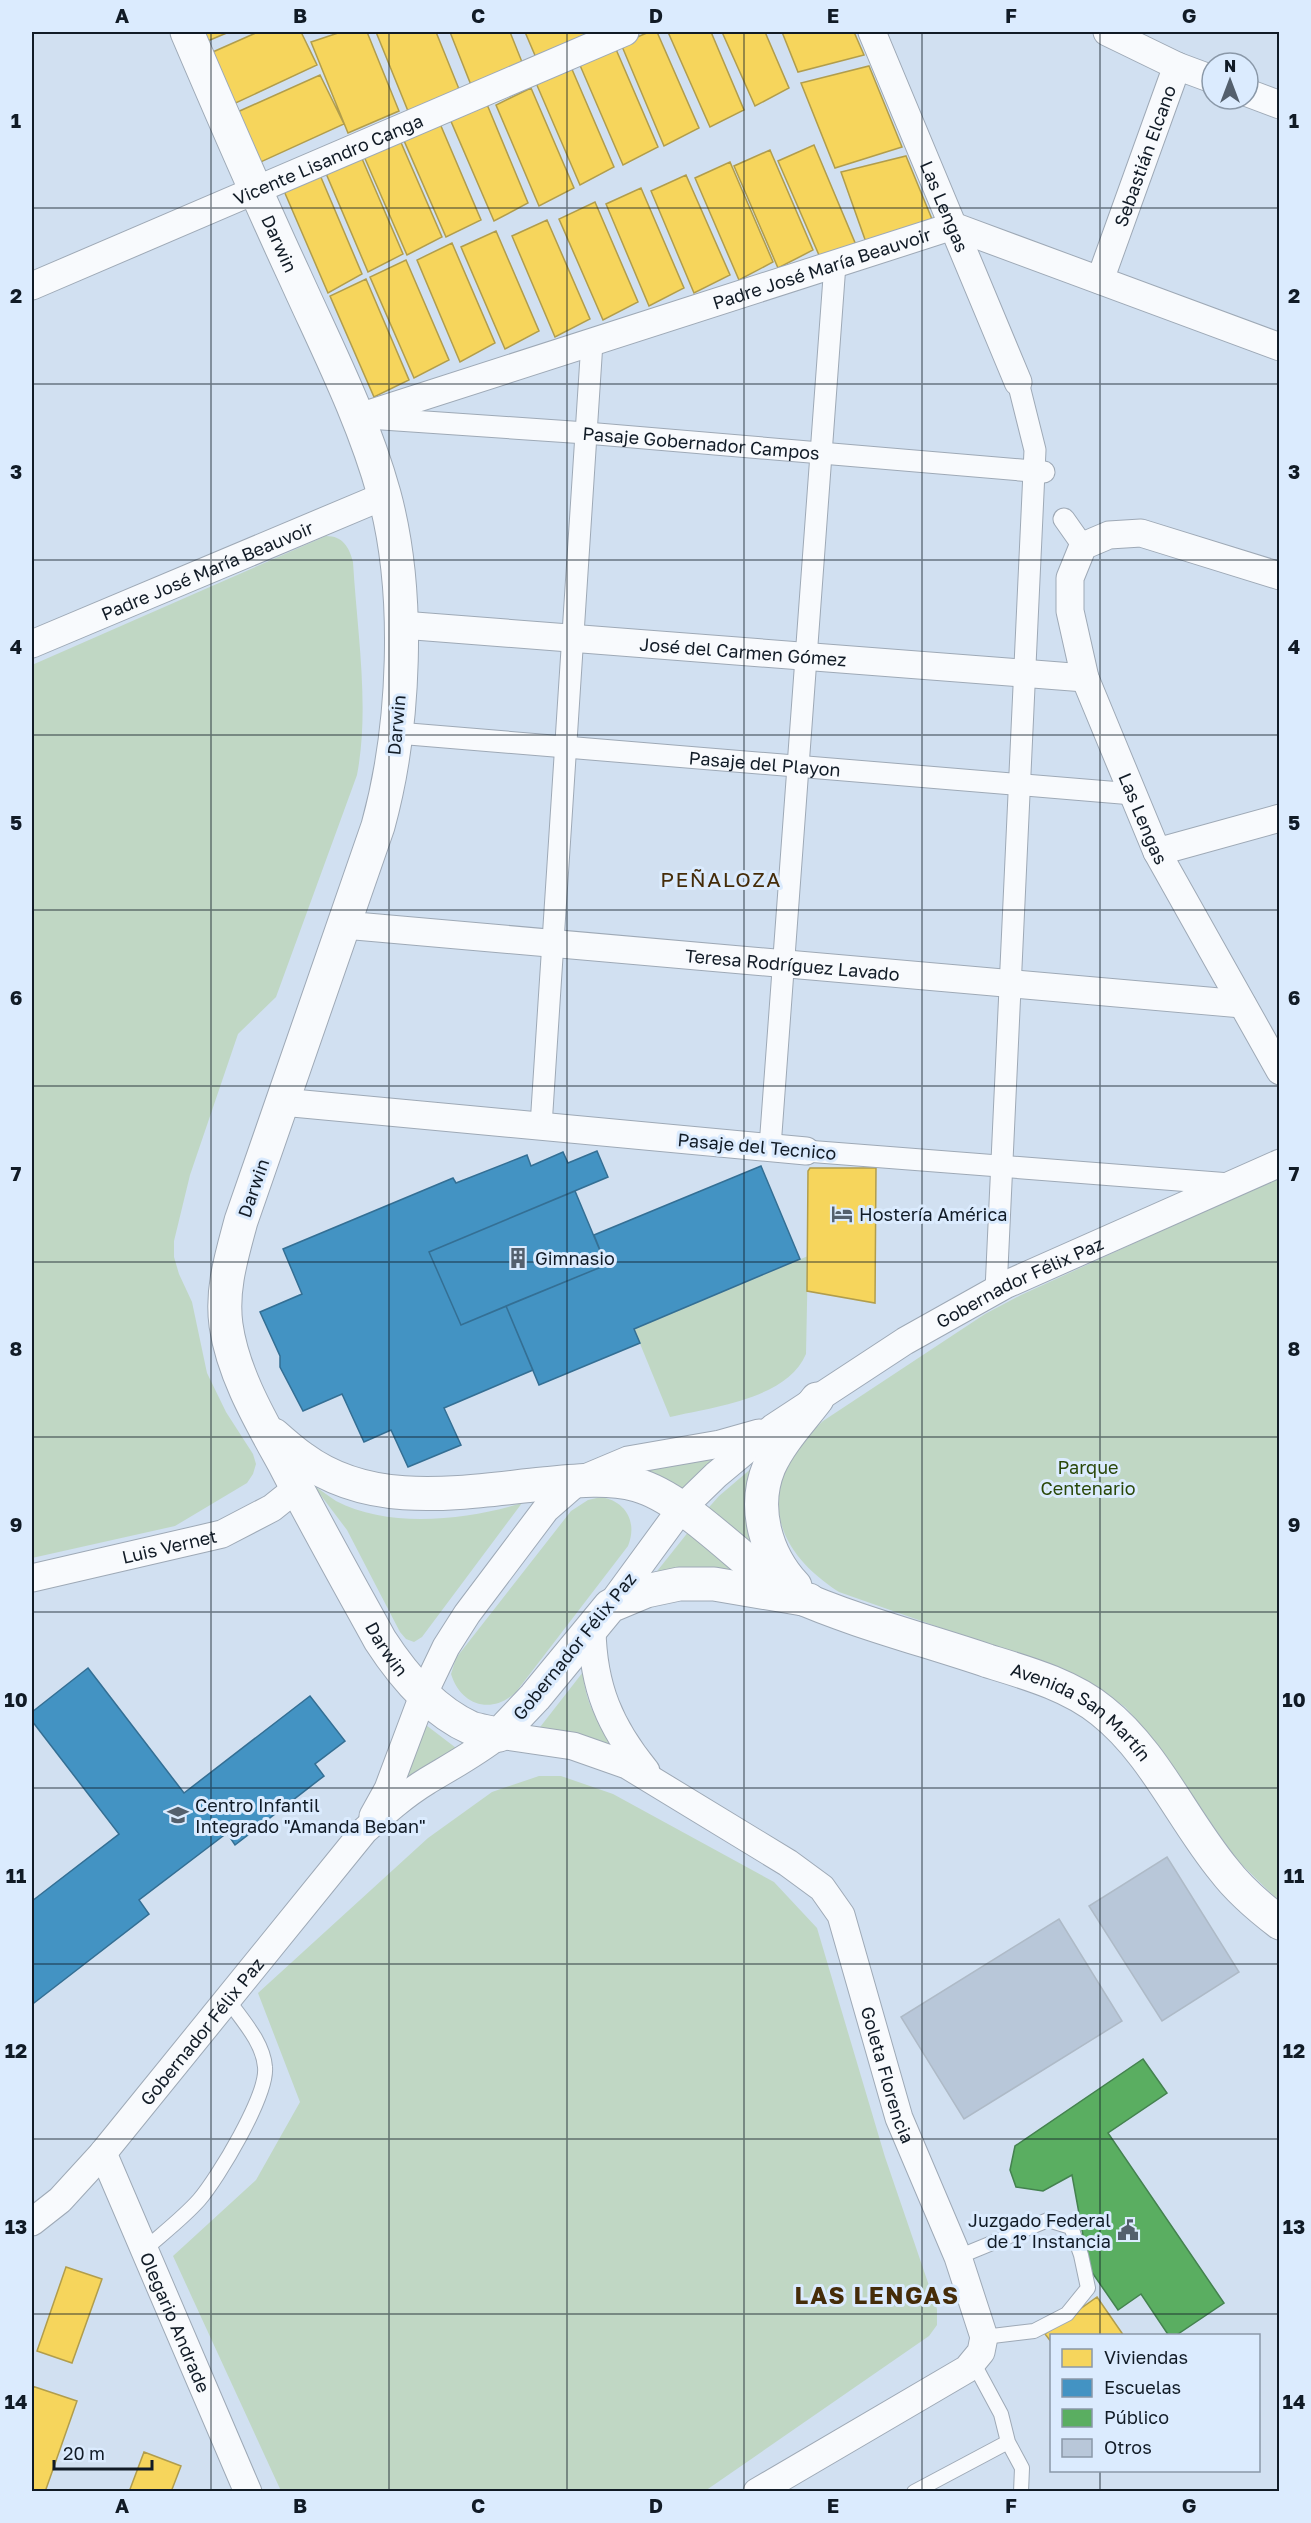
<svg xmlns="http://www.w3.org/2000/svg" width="1311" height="2523" viewBox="0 0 1311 2523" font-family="'Golos Text',sans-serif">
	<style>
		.green { fill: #c0d7c4 }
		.homes { fill: #f6d55c; stroke: #b19d4c; stroke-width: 1.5 }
		.schools { fill: #4393c3; stroke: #346f94; stroke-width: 1.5 }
		.public { fill: #5aae61; stroke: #44824f; stroke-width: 1.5 }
		.building { fill: #b8c7d9; stroke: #aebac7; stroke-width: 1.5 }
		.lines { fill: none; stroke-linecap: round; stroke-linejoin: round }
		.service-casing { stroke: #9ea9b6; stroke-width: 16 }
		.pedestrian-casing { stroke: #9ea9b6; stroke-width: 23 }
		.minor-casing { stroke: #9ea9b6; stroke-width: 29 }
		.secondary-casing { stroke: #9ea9b6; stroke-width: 35 }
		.service { stroke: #f8fafd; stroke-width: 14 }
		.pedestrian { stroke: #f8fafd; stroke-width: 21 }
		.minor { stroke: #f8fafd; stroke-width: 27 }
		.secondary { stroke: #f8fafd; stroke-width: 33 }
		.grid { fill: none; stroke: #111b26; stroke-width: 1.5; stroke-opacity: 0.55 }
		.labels { text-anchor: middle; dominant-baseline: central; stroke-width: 6; stroke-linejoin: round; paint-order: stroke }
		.street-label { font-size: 18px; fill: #111b26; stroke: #dbebfe }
		.poi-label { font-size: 18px; fill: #111b26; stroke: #dbebfe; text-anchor: start }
		.park-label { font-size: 18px; fill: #294708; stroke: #dbebfe }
		.quarter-label { font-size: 21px; letter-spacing: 1.5px; fill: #452c09; stroke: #dbebfe }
		.district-label { font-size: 24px; font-weight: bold; letter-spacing: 1.5px; fill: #452c09; stroke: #dbebfe }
		.neatline { fill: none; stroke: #111b26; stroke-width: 2 }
		.grid-label { font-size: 20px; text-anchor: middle; font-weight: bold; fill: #111b26 }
	</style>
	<rect width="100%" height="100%" fill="#d1e0f1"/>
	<!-- green -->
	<path class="green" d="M326,536C343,536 349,547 353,562C357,631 370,707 357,775L276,997L238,1034L190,1175L174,1241V1257L179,1274L192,1302L207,1373L226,1412L253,1454L256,1464L253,1474L247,1483L175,1526L32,1558V665Z
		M1279,1177V1901L1237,1860L1145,1729L1125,1707L1101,1690L1075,1675L839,1592C766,1545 757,1481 823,1421L985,1314L1021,1295Z
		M808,1256L806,1354C787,1399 713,1407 670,1417L634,1329Z
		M723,1450L680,1495L657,1475L647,1470Z
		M760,1461L766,1560L703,1514L719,1496Z
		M313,1485C321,1490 328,1496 336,1501C389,1529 467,1520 522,1503L422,1637L414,1642L406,1639L400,1632L347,1530Z
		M601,1497C625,1501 638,1521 628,1546L516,1692C492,1715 461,1706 451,1674L456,1658L571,1511L588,1500Z
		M689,1531L757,1583L654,1575Z
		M583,1672C586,1711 601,1725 625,1754L537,1731Z
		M422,1722L460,1751L396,1791Z
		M539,1776H561L613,1794L774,1882L817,1928L885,2157L937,2309V2325L929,2336L705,2491H281L173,2256L256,2180L300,2102L258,1993L428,1838L492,1792Z"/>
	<!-- homes -->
	<path class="homes" d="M198,32H229L203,43Z
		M258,32H301L317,65L227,107L206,55Z
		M341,32H367L399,111L348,133L311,42Z
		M376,32H436L459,89L408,111Z
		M450,32H510L522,62L471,85Z
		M525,32H585L587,37L537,60Z
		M649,32H657L699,128L664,146L621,44Z
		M668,32H711L744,110L710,127Z
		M722,32H765L789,88L755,106Z
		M782,32H854L864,55L798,72Z
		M615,47L658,147L623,165L579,63Z
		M869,66L902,147L835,168L801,83Z
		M571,67L614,167L580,185L536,83Z
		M320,75L344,124L254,165L233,114Z
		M531,88L574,188L539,206L496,105Z
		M486,102L528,203L494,221L450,119Z
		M438,119L481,220L446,237L402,136Z
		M399,138L442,237L407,255L363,154Z
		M814,145L856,245L822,262L778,161Z
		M770,150L813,250L778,268L734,166Z
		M360,154L403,254L368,272L325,171Z
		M906,156L934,224L867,245L841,172Z
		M730,162L773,262L739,280L695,178Z
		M320,175L362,274L328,293L284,191Z
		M686,175L730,275L694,293L651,191Z
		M641,188L684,288L649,306L606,204Z
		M595,202L638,302L603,320L559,219Z
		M547,220L590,319L555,337L512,236Z
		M496,231L539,331L505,349L461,247Z
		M452,243L495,343L460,362L417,260Z
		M406,260L449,360L414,378L370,277Z
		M366,279L409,380L374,397L330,296Z
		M810,1168H876L875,1303L807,1291L808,1171Z
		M66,2267L102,2279L72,2363L37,2351Z
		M1097,2297L1124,2336H1052V2343L1045,2334Z
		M32,2386L77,2401L45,2492H32Z
		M144,2452L181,2466L171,2492H129Z"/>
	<!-- schools -->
	<path class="schools" d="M597,1151L608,1177L429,1252L461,1325L506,1306L533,1370L444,1408L461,1445L408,1467L391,1430L364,1442L342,1394L303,1411L280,1367V1356L260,1312L302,1294L283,1249L453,1178L456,1183L527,1155L531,1166L563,1152L568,1163Z
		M761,1166L800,1259L634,1329L640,1343L539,1385L506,1306L606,1265L594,1235Z
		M575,1191L606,1265L461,1325L429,1252Z
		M88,1668L184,1793L310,1696L345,1741L315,1764L324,1776L235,1845L227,1833L139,1900L149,1914L34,2003L32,2000V1901L119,1834L32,1721V1712Z"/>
	<!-- public -->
	<path class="public" d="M1143,2059L1167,2093L1108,2133L1224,2303L1175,2336H1169L1141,2294L1118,2310L1089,2268L1072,2175L1043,2191L1016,2187L1010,2170L1015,2146Z"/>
	<!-- building -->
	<path class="building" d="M1167,1857L1239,1972L1162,2021L1089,1906Z
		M1059,1919L1122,2021L964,2119L901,2017Z"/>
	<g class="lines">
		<defs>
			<path id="service" d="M144,2250C162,2234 183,2218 199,2200C218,2178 268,2095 265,2067C263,2042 242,2020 228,2000
				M958,2257L1048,2220L1071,2227L1081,2255L1088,2288L1067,2314L1034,2331L984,2337
				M1008,2442L1022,2468L1021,2492
				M914,2492L1008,2442L1001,2414L973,2362"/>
			<g id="pedestrian">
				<path id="s1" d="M368,418L586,433L1044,472"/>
				<path d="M1064,519L1083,546"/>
				<path id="s2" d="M397,733L1133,794"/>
				<path d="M541,1126L592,342"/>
				<path d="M770,1147L835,264"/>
				<path d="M806,1151L1230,1184"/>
				<path d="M996,1290L1035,450L1018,382"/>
			</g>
			<g id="minor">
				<path id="s3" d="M872,32L1018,382"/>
				<path d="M1107,32L1177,66L1212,79"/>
				<path d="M1248,93L1280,105"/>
				<path id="s4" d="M1100,280L1177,66"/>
				<path id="s5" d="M32,286L625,32"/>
				<path id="s6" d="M359,417L953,226L1280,347"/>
				<path id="s7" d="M1280,576L1141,533L1109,535L1083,546L1070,578V611L1085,678L1157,852L1280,1071"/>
				<path id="s8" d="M402,625L1085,678"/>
				<path id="s9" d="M32,644L384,496"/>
				<path d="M1157,852L1280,818"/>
				<path id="s10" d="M344,925L1242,1004"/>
				<path d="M282,1102L806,1151"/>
				<path id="s11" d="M32,1578L222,1534L272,1508L297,1488"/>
				<path id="s12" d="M610,1606L681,1509L716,1475L774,1427L905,1341L1005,1285L1280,1163"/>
				<path d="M592,1629C593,1687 610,1727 646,1771"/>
				<path d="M373,1816L388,1789L424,1693L446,1647L467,1614L546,1509L578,1481L628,1460L720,1444L759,1433"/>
				<path id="s13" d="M103,2153L248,2492"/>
				<path id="s14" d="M32,2222L60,2200L103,2153L364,1831C384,1813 404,1795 427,1781C452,1766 476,1753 499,1735L573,1746L627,1765L788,1863L822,1888L841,1915L899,2118L958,2257L984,2337L981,2352L967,2369L757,2492"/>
			</g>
			<g id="secondary">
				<path id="s15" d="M187,32C222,114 257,195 295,277C327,348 363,418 384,494C411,593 405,728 378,826L241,1221C232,1255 221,1289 226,1325C233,1375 262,1423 286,1467C316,1525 348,1582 380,1640C402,1674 433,1711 471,1728C480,1731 490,1732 499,1735L535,1697L610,1606L646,1591L679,1584H714L809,1600"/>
				<path id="s16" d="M274,1435C283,1443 292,1451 302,1458C372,1510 462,1492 543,1484C574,1481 607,1477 637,1485C677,1496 725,1544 758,1570C769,1578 780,1588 792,1594C855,1622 923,1639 988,1661C1027,1673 1070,1685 1102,1711C1154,1752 1182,1819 1224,1870C1240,1891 1259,1907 1280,1923"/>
				<path d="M795,1586C766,1555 752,1508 769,1467C780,1442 801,1420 817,1399"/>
			</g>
		</defs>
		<!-- service casing -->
		<use href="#service" class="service-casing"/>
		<!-- pedestrian casing -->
		<use href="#pedestrian" class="pedestrian-casing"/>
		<!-- minor casing -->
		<use href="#minor" class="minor-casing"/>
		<!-- secondary casing -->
		<use href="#secondary" class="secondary-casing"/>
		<!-- service -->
		<use href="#service" class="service"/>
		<!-- pedestrian -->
		<use href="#pedestrian" class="pedestrian"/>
		<!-- minor -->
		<use href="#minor" class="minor"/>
		<!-- secondary -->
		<use href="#secondary" class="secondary"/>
	</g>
	<!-- grid -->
	<path class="grid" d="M211,32V2492M389,32V2492M567,32V2492M744,32V2492M922,32V2492M1100,32V2336M32,208H1280M32,384H1280M32,560H1280M32,735H1280M32,910H1280M32,1086H1280M32,1262H1280M32,1437H1280M32,1612H1280M32,1788H1280M32,1964H1280M32,2139H1280M32,2314H1280M1100,2470V2492"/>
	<!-- icons -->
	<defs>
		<symbol id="hotel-bare" viewBox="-9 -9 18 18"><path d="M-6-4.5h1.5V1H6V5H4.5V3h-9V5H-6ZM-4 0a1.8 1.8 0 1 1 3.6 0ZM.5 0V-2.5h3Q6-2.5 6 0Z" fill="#54606d" stroke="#dbebfe" stroke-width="2.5" paint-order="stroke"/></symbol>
		<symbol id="building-bare" viewBox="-9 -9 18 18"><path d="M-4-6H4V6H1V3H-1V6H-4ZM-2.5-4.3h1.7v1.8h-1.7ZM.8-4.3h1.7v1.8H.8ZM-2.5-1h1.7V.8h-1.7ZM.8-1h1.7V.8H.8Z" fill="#54606d" stroke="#dbebfe" stroke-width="2.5" paint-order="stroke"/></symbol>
		<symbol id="school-bare" viewBox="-9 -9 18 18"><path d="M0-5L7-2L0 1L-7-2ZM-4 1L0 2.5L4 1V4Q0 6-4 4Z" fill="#54606d" stroke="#dbebfe" stroke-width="2.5" paint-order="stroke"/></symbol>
		<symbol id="civic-bare" viewBox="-9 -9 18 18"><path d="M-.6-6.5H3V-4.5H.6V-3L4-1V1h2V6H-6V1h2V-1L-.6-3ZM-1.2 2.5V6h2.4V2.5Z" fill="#54606d" stroke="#dbebfe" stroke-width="2.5" paint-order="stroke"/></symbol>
	</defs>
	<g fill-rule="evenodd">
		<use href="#hotel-bare" x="827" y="1199" width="30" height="30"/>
		<use href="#building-bare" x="503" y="1243" width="30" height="30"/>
		<use href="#school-bare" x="163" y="1800" width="30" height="30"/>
		<use href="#civic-bare" x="1113" y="2215" width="30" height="30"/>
	</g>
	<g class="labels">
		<!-- street labels -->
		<g class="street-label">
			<text stroke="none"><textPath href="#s4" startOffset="132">Sebastián Elcano</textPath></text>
			<text stroke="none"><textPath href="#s5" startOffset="322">Vicente Lisandro Canga</textPath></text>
			<text stroke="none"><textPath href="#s3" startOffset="189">Las Lengas</textPath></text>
			<text stroke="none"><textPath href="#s15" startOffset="231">Darwin</textPath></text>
			<text stroke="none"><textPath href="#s6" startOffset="486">Padre José María Beauvoir</textPath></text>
			<text stroke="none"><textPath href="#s1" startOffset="334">Pasaje Gobernador Campos</textPath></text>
			<text stroke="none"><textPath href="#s9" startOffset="190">Padre José María Beauvoir</textPath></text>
			<text stroke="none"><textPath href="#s8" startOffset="342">José del Carmen Gómez</textPath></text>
			<text transform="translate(396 725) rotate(-85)">Darwin</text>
			<text stroke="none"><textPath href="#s2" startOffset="369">Pasaje del Playon</textPath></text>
			<text stroke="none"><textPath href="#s7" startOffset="494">Las Lengas</textPath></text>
			<text stroke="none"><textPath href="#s10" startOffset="450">Teresa Rodríguez Lavado</textPath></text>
			<text transform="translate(757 1146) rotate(5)">Pasaje del Tecnico</text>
			<text transform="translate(253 1188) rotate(-71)">Darwin</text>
			<text stroke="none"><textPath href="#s12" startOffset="530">Gobernador Félix Paz</textPath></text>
			<text stroke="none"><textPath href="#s11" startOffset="141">Luis Vernet</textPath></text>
			<text transform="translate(574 1646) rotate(-51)">Gobernador Félix Paz</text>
			<text stroke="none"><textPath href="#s15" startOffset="1725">Darwin</textPath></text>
			<text stroke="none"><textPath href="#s16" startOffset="885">Avenida San Martín</textPath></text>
			<text stroke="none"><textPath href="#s14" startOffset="256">Gobernador Félix Paz</textPath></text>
			<text stroke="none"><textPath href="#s14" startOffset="1242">Goleta Florencia</textPath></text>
			<text stroke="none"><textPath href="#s13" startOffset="184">Olegario Andrade</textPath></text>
		</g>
		<!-- poi labels -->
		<g class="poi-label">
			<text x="859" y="1214">Hostería América</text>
			<text x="535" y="1258">Gimnasio</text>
			<text x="195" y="1805">Centro Infantil<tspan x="195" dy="21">Integrado "Amanda Beban"</tspan></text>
			<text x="1111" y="2220" text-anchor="end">Juzgado Federal<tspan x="1111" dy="21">de 1° Instancia</tspan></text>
		</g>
		<!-- park labels -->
		<g class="park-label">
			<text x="1088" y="1467">Parque<tspan x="1088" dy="21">Centenario</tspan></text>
		</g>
		<!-- quarter labels -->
		<g class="quarter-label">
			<text x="721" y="879">PEÑALOZA</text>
		</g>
		<!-- district labels -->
		<g class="district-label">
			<text x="877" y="2294">LAS LENGAS</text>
		</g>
	</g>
	<!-- border -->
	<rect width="1311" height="2523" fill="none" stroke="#dbebfe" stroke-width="66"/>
	<!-- legend -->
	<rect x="1050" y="2334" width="210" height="138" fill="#dbebfe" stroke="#8a98a8" stroke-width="1.5"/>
	<rect x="1062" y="2349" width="30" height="18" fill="#f6d55c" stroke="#8a98a8" stroke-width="1.5"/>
	<text x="1104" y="2364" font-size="18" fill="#111b26">Viviendas</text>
	<rect x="1062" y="2379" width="30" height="18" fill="#4393c3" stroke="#8a98a8" stroke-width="1.5"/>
	<text x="1104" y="2394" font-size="18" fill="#111b26">Escuelas</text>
	<rect x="1062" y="2409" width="30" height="18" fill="#5aae61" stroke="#8a98a8" stroke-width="1.5"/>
	<text x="1104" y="2424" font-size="18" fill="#111b26">Público</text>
	<rect x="1062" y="2439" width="30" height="18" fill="#b8c7d9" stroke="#8a98a8" stroke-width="1.5"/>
	<text x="1104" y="2454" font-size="18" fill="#111b26">Otros</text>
	<!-- north arrow -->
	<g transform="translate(1230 81)"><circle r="28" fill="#dbebfe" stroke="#8a98a8" stroke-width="1.5"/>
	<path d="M0-4.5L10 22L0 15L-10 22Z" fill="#54606d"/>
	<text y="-9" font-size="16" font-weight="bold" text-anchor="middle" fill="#111b26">N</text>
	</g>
	<!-- scale -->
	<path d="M54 2460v9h98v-9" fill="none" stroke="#111b26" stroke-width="3"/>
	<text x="63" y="2460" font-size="18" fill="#111b26" stroke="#dbebfe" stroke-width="4.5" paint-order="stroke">20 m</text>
	<rect x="33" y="33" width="1245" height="2457" class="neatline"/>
	<g class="grid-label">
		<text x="122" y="23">A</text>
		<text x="300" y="23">B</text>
		<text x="478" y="23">C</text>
		<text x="656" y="23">D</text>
		<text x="833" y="23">E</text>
		<text x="1011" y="23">F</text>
		<text x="1189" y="23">G</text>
		<text x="16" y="128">1</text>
		<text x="1294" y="128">1</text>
		<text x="16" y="303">2</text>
		<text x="1294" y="303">2</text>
		<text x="16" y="479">3</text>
		<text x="1294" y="479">3</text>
		<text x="16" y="654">4</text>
		<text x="1294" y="654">4</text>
		<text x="16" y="830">5</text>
		<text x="1294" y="830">5</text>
		<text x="16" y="1005">6</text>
		<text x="1294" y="1005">6</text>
		<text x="16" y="1181">7</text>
		<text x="1294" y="1181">7</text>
		<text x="16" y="1356">8</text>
		<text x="1294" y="1356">8</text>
		<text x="16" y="1532">9</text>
		<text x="1294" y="1532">9</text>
		<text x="16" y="1707">10</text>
		<text x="1294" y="1707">10</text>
		<text x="16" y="1883">11</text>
		<text x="1294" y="1883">11</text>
		<text x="16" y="2058">12</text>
		<text x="1294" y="2058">12</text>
		<text x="16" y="2234">13</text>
		<text x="1294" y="2234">13</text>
		<text x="16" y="2409">14</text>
		<text x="1294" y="2409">14</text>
		<text x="122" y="2513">A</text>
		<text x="300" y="2513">B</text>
		<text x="478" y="2513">C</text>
		<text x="656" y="2513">D</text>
		<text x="833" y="2513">E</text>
		<text x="1011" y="2513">F</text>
		<text x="1189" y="2513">G</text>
	</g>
</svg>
